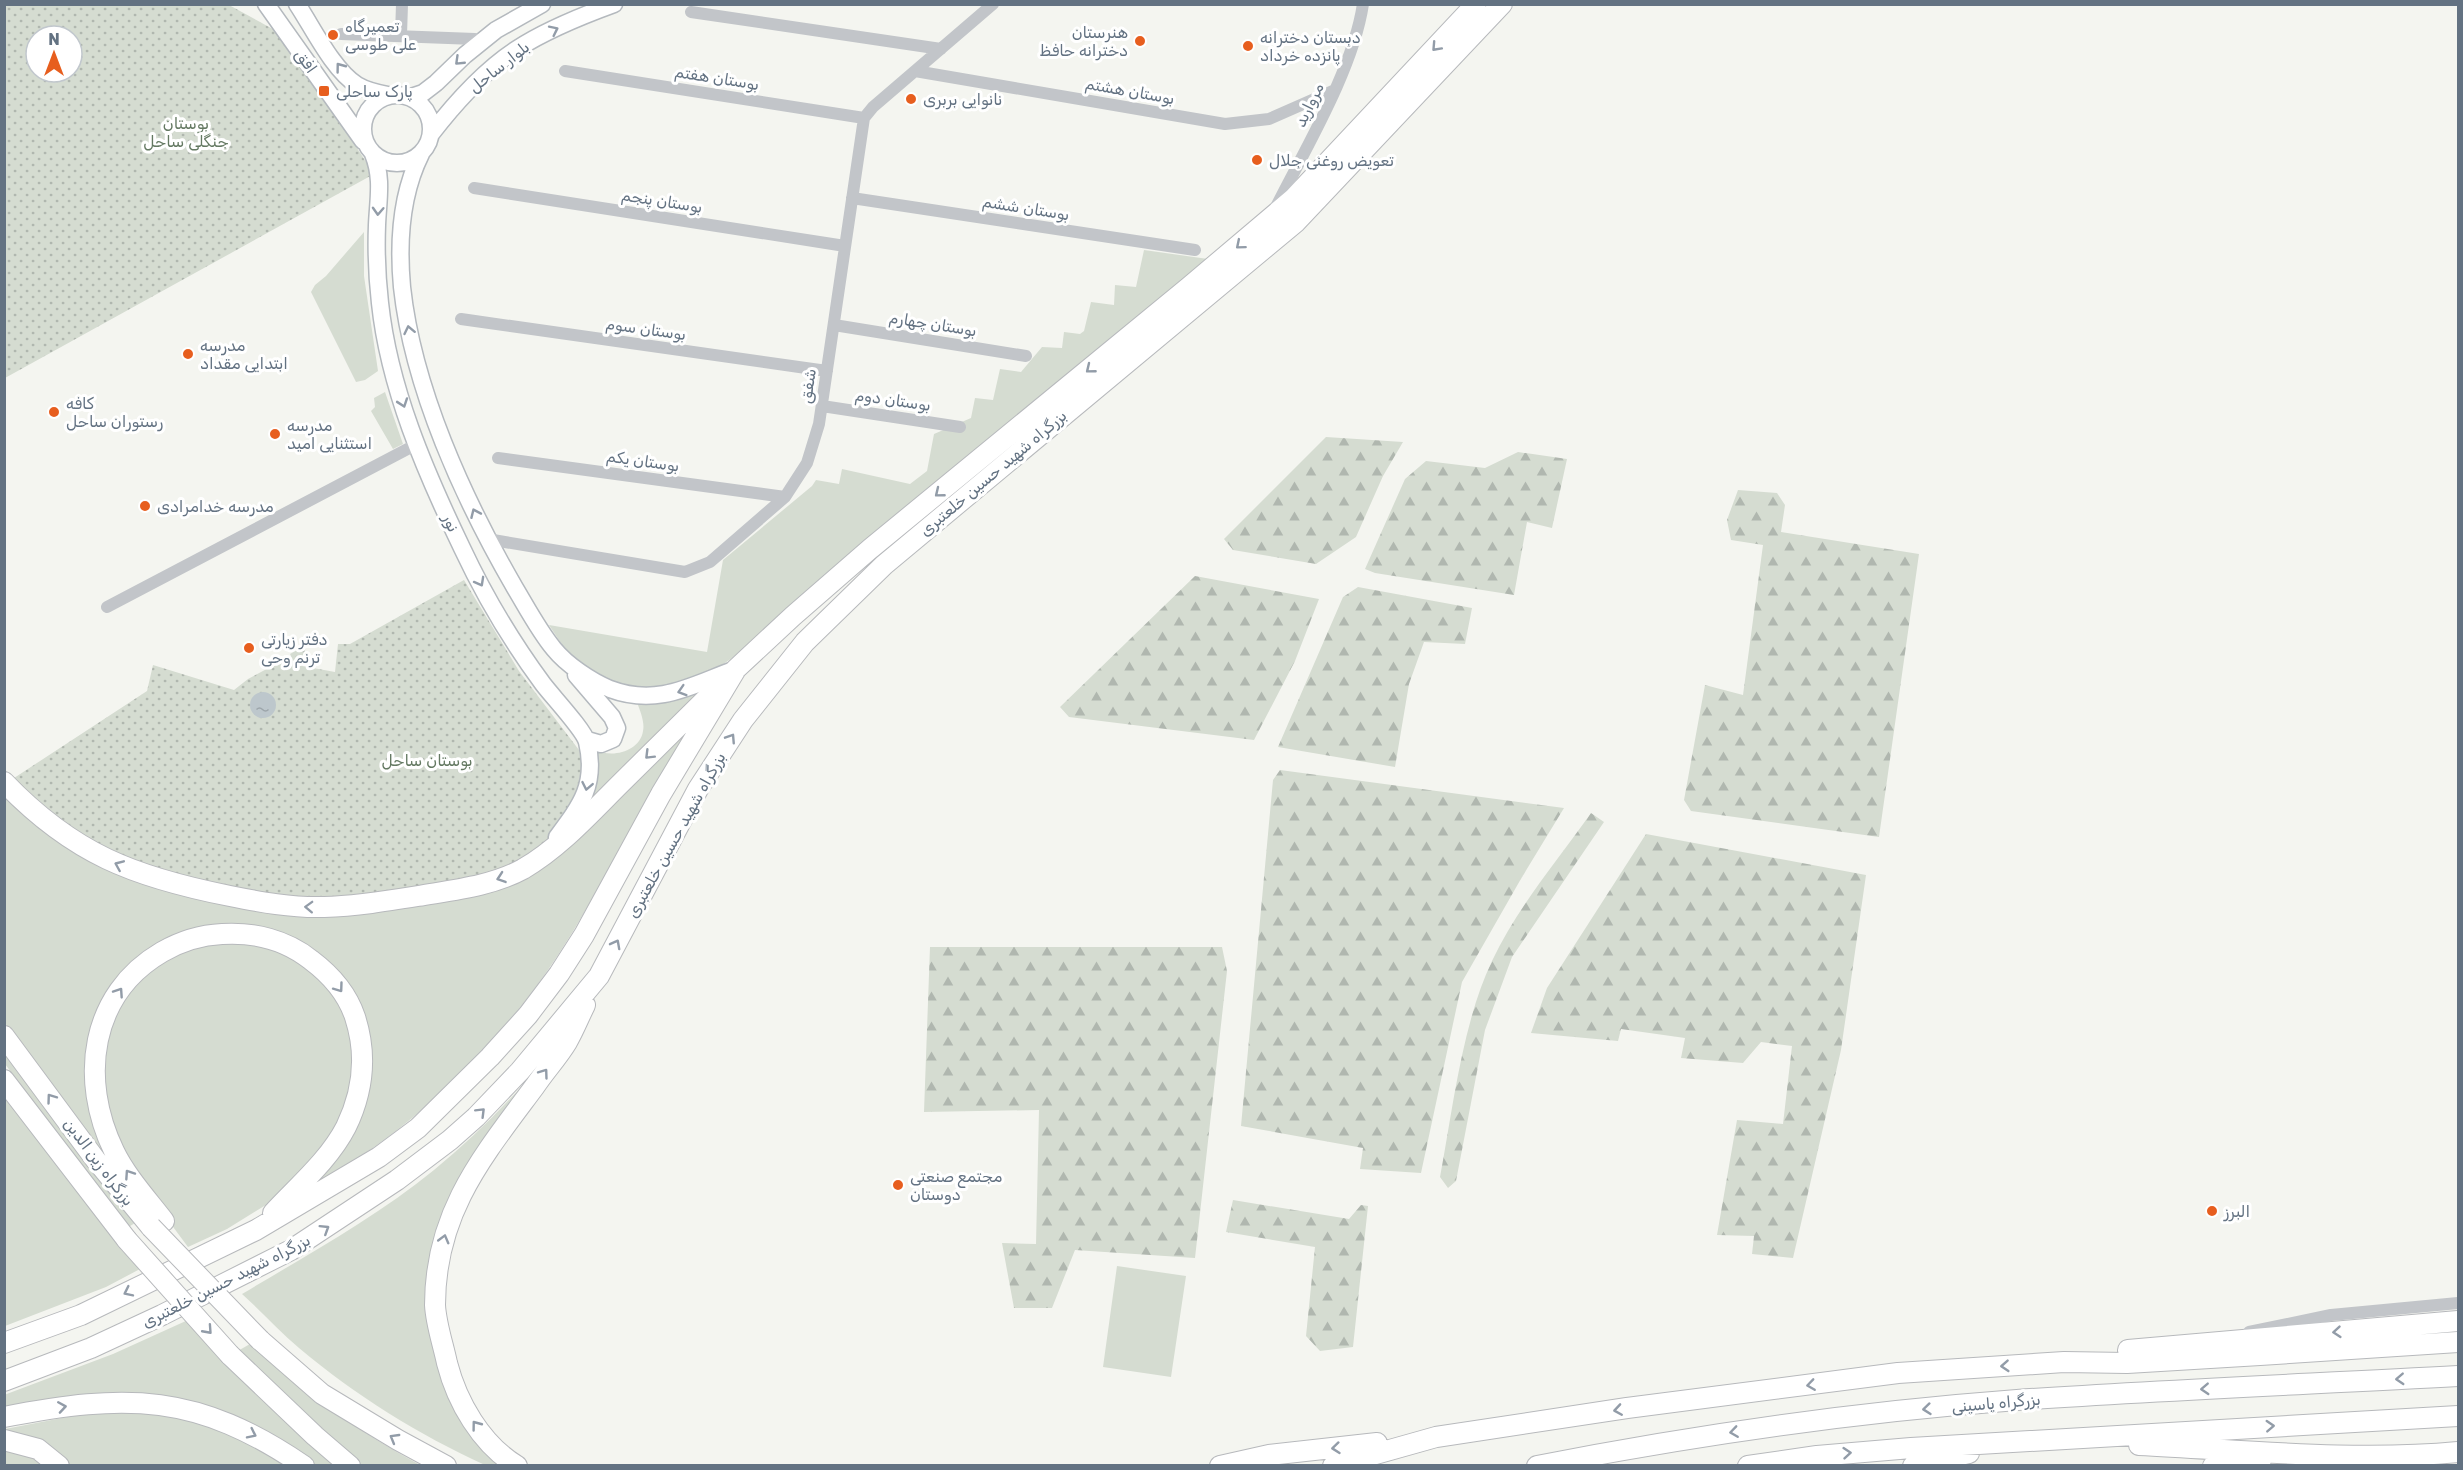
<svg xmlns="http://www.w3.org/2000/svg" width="2463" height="1470" viewBox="0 0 2463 1470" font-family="Rubik,Vazirmatn,sans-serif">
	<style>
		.green { fill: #d5dcd1 }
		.forest { fill: url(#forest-firs) }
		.park { fill: url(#park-dots); fill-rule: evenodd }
		.water { fill: url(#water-ripples) }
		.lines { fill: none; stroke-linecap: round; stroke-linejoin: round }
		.secondary-casing { stroke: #b4b9be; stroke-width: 19 }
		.trunk-casing { stroke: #b7b9bc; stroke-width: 22 }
		.minor { stroke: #c2c5c9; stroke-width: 12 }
		.secondary { stroke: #fff; stroke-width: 16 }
		.trunk { stroke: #fff; stroke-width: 20 }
		.trunk-bridge-casing { stroke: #b7b9bc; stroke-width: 22; stroke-linecap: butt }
		.trunk-bridge { stroke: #fff; stroke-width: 20 }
		.oneway { stroke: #929ca8 }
		.poi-dot { fill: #e75e1e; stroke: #fff; stroke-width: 2 }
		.labels { text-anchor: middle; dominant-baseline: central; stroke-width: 6; stroke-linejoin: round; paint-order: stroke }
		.poi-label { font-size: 16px; fill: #637282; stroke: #fff; text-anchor: start }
		.street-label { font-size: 16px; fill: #637282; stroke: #fff }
		.park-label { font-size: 16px; fill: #647962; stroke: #fff }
	</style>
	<defs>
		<pattern id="forest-firs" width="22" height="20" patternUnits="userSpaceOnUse" patternTransform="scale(1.5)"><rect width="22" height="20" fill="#d5dcd1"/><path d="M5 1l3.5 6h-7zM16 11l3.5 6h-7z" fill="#b0b7af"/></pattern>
		<pattern id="park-dots" width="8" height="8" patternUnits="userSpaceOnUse" patternTransform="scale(1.5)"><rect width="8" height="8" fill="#d5dcd1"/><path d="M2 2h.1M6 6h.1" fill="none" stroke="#b0b7af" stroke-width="1.8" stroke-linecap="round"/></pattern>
		<pattern id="water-ripples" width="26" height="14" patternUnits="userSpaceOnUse" patternTransform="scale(1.5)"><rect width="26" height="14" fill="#bdc7cc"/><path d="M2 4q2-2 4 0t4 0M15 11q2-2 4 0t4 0" fill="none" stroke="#9da6ab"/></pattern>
	</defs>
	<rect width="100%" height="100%" fill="#f4f5f0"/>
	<!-- green -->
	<path class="green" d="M364,232V276L378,371L365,380L356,382L311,292L315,285L326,276Z
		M1144,250L1208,259L732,658L719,667L660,690L609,683L570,657L549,625L707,652L723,560L812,486L816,480L839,484L842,469L910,484L927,471L934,434L971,418L975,398L993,400L1000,369L1021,372L1042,347L1062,348L1064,332L1080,334L1084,331L1091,302L1114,305L1115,285L1136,287Z
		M385,392L403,444L393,449L371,411L375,407L374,398Z
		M702,690L589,804C599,787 596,769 595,749C610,759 640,752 643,731C645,722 640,711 637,702L677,700Z
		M700,712C647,790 609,877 558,955C510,1028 448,1094 377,1145C346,1167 314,1187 282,1207L346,1137L361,1022L284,938L154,949L90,1046L132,1191L67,1110L5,1023L4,792L502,884Z
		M202,940L270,944L321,974L347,1013L357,1077L336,1133L274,1200L227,1229L188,1247L127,1165L106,1116L102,1041L139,973Z
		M4,1050L73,1146L135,1223L127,1228L5,1064Z
		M541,1064C478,1149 414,1216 430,1330C434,1358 442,1387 456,1412C467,1431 486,1449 500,1465H485C419,1435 355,1395 299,1348C279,1331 261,1311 242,1294C307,1255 375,1218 434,1170C473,1138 508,1103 541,1064Z
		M4,1091L140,1269L106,1287L5,1326Z
		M1117,1266L1186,1276L1171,1377L1103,1367Z
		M188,1320L336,1465H315L282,1444L189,1401L170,1397L129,1392L105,1393L5,1407L4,1395L113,1354Z
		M250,1344C304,1391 358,1432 420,1465H360L236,1352Z
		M93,1412C111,1412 131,1410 149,1412C200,1419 245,1440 289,1465H67L5,1435V1429Z
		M4,1446L16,1448L50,1465H5Z"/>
	<!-- forest -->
	<path class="forest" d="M1326,437L1403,442L1383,476L1356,537L1316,564L1233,550L1224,539Z
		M1518,452L1567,459L1552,528L1527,522L1514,595L1375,573L1365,569L1405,479L1426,461L1485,468Z
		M1738,490L1777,493L1785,505L1781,532L1919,554L1879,837L1691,811L1684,800L1705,685L1743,695L1763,545L1731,540L1727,520Z
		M1195,576L1319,599L1295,661L1254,740L1069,717L1060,707Z
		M1358,587L1472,608L1465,644L1424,642L1409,684L1395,767L1278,747L1343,597Z
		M1280,770L1564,808L1522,877L1462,982L1421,1173L1360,1169L1363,1148L1241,1126L1273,780Z
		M1591,813L1604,822L1512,957L1485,1030L1456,1181L1448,1188L1440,1177C1453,1108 1462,1024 1492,961C1517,908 1557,861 1591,813Z
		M1646,834L1866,875L1841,1050L1793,1258L1752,1254L1754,1236L1717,1235L1737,1120L1783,1124L1792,1046L1761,1042L1743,1063L1681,1058L1685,1038L1621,1029L1618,1041L1531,1033L1547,988Z
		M930,947H1222L1227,971L1195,1258L1075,1250L1052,1308H1014L1002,1243L1036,1244L1039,1110L924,1112Z
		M1233,1200L1349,1219L1361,1205L1368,1206L1353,1347L1320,1351L1306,1336L1315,1247L1226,1232Z"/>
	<!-- park -->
	<path class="park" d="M5,5H229L282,34L374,174L5,378ZM36,36H72V72H36Z
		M464,580L519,671L582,754V785L551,837L518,865L444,886L302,901L174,877L79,838L11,780L147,691L153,665L234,690L248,679L291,656L290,654L297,650L295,647L307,641L302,666L335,672L338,644H350Z"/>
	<!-- water -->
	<path class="water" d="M250 705a13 13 0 1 1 26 0a13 13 0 1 1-26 0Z"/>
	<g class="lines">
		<defs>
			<path id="secondary" d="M266,4L363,141
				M297,4C313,28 333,70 357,85C367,91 377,93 388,95
				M363 129a34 34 0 1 1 68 0a34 34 0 1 1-68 0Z
				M411,97L423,93L436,83L465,55L496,30L542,4
				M431,134C455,103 483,71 517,49C546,30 581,16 614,4
				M373,154C383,178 378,200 377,225C376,251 377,277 380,303C389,388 425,471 462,548C484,595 512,642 543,684C552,696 584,730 587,742C597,784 581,805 557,837
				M421,154C401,194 398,243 402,287C413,389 464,500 515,588C527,608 539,631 554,649C567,665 591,681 610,689C658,707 692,685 736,669
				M576,675L612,717L617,728L613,739L601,744L587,740"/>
			<path id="trunk" d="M4,782C73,854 134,877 230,896C260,902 292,908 324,907C356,906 387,901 418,896C453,890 492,886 523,869C559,848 589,815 618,786C650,754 683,722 715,690
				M4,1036L95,1159L151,1227
				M4,1080L127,1240
				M164,1221C147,1199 126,1176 114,1151C79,1079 90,994 162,952C181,941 201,935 222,934C254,932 286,940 311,960C331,975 347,993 355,1017C367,1054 363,1092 346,1127C329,1160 298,1186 273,1213
				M260,1340L322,1394L398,1440L446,1466
				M4,1343L81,1315L256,1230L379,1157L418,1128L490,1057L528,1015L559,974L584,935L661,794L736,669L793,616L870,549L1189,287L1293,199L1476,4
				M2128,1350L2458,1321
				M230,1355L315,1436L350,1466
				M4,1381L91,1348L162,1315L291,1250L397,1180L450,1140L476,1117L520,1071L599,976L698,789L743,720L805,642L884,565L1296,222L1502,4
				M4,1417C127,1393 197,1393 304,1466
				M4,1440L38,1449L59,1466
				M2139,1445C2245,1450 2353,1462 2458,1452
				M517,1466C481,1444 457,1402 447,1363C443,1344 436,1324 435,1305C435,1212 483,1156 535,1086C545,1071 558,1057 567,1042C574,1030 579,1017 585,1005
				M1220,1466L1269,1455L1377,1443
				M1333,1466L1436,1437L1627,1408L1898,1373L2064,1362L2127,1363L2260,1355L2458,1342
				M1537,1466C1695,1435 1856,1412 2017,1400C2164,1390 2311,1384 2458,1376
				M1748,1466L1817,1456L1911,1448L2458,1416
				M1913,1466L1969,1453
				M2213,1466L2261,1460"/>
		</defs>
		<!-- secondary casing -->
		<use href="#secondary" class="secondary-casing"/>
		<!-- trunk casing -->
		<use href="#trunk" class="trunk-casing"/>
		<!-- minor -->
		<path class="minor" d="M691,12L941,49
			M341,34L475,39
			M401,35L402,4
			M565,71L864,118
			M915,71L1225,124L1269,119L1335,90
			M474,188L845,246
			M852,198L1195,250
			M1275,209C1305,149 1353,70 1363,4
			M461,319L827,371
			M834,325L1026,356
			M822,406L960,427
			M498,458L785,497
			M487,539L685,572L710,562L785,497L807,463L819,424L864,118L873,107L993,4
			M107,607L417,444
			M2249,1332L2331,1315L2458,1303"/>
		<!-- secondary -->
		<use href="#secondary" class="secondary"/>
		<!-- trunk -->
		<use href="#trunk" class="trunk"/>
		<defs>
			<path id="trunk-bridge" d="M151,1227L260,1340
				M127,1240L230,1355"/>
		</defs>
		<!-- trunk-bridge casing -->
		<use href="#trunk-bridge" class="trunk-bridge-casing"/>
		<!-- trunk-bridge -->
		<use href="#trunk-bridge" class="trunk-bridge"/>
	</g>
	<!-- one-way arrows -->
	<defs><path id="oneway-chevron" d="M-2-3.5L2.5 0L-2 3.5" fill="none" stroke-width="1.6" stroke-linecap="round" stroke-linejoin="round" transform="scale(1.5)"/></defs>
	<g class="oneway">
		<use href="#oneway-chevron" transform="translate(554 30) rotate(-26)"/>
		<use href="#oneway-chevron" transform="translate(1436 47) rotate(133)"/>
		<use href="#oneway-chevron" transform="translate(459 61) rotate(136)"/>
		<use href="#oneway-chevron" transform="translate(340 67) rotate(-127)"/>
		<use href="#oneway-chevron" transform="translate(378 211) rotate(93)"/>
		<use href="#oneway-chevron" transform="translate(1240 245) rotate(140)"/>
		<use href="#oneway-chevron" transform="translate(409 330) rotate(-102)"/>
		<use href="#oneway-chevron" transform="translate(1090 369) rotate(141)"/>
		<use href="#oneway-chevron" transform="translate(403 403) rotate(71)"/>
		<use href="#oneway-chevron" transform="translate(939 493) rotate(141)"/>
		<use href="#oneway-chevron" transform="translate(475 513) rotate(-114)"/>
		<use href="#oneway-chevron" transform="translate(480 582) rotate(61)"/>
		<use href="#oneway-chevron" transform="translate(682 691) rotate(163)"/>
		<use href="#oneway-chevron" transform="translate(731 738) rotate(-57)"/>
		<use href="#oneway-chevron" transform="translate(649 755) rotate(135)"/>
		<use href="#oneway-chevron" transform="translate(587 786) rotate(101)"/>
		<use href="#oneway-chevron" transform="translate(119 865) rotate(-157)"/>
		<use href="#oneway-chevron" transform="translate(501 878) rotate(161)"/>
		<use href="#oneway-chevron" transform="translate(309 907) rotate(-178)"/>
		<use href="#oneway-chevron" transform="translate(616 944) rotate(-62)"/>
		<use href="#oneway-chevron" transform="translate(339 988) rotate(54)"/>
		<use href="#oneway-chevron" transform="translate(119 992) rotate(-56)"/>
		<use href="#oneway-chevron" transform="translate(544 1073) rotate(-54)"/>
		<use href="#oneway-chevron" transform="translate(51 1098) rotate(-126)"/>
		<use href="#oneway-chevron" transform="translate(481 1112) rotate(-45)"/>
		<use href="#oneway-chevron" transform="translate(129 1174) rotate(-124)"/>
		<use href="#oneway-chevron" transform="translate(325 1229) rotate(-32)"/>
		<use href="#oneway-chevron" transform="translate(444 1239) rotate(-75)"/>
		<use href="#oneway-chevron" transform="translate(128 1292) rotate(154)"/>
		<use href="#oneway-chevron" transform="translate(208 1330) rotate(48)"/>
		<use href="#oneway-chevron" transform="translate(2337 1332) rotate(175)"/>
		<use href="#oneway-chevron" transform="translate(2005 1366) rotate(176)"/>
		<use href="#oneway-chevron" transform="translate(2400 1379) rotate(177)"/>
		<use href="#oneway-chevron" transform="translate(1811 1385) rotate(172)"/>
		<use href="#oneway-chevron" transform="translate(2205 1389) rotate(177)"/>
		<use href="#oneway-chevron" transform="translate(62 1407) rotate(-9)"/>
		<use href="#oneway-chevron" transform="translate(1927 1409) rotate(174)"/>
		<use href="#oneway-chevron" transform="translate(1618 1410) rotate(171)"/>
		<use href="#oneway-chevron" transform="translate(476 1425) rotate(-127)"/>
		<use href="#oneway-chevron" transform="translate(2270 1426) rotate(-3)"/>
		<use href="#oneway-chevron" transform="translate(1734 1432) rotate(172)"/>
		<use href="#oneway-chevron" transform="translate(252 1434) rotate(26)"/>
		<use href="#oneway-chevron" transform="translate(394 1438) rotate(-150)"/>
		<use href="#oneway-chevron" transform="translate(1336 1448) rotate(174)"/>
		<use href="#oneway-chevron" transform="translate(1847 1453) rotate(-5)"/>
	</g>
	<!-- markers -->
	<g class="poi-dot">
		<circle cx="333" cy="35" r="6"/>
		<circle cx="1140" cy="41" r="6"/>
		<circle cx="1248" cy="46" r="6"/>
		<rect x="318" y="85" width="12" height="12" rx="3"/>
		<circle cx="911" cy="99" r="6"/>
		<circle cx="1257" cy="160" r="6"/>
		<circle cx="188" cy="354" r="6"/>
		<circle cx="54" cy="412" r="6"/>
		<circle cx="275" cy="434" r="6"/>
		<circle cx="145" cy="506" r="6"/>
		<circle cx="249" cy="648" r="6"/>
		<circle cx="898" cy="1185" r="6"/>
		<circle cx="2212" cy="1211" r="6"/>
	</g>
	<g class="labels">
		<!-- poi labels -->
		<g class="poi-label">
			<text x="345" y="26">تعمیرگاه<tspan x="345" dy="18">علی طوسی</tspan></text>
			<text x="1128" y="32" text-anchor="end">هنرستان<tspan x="1128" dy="18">دخترانه حافظ</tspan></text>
			<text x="1260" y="37">دبستان دخترانه<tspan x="1260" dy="18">پانزده خرداد</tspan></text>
			<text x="336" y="91">پارک ساحلی</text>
			<text x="923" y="99">نانوایی بربری</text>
			<text x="1269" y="160">تعویض روغنی جلال</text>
			<text x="200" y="345">مدرسه<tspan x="200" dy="18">ابتدایی مقداد</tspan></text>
			<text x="66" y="403">کافه<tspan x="66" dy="18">رستوران ساحل</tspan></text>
			<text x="287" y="425">مدرسه<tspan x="287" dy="18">استثنایی امید</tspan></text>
			<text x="157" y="506">مدرسه خدامرادی</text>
			<text x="261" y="639">دفتر زیارتی<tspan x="261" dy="18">ترنم وحی</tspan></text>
			<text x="910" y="1176">مجتمع صنعتی<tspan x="910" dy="18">دوستان</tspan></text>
			<text x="2224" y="1211">البرز</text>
		</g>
		<!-- street labels -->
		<g class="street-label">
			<text transform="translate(306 61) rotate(55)">افق</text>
			<text transform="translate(499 67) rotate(-38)">بلوار ساحل</text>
			<text transform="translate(717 78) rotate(9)">بوستان هفتم</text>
			<text transform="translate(1130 91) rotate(10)">بوستان هشتم</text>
			<text transform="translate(1309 105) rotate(-64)">مروارید</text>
			<text transform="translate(662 201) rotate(9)">بوستان پنجم</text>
			<text transform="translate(1026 208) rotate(9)">بوستان ششم</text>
			<text transform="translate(933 324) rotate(9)">بوستان چهارم</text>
			<text transform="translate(646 329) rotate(8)">بوستان سوم</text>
			<text transform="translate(808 386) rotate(-81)">شفق</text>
			<text transform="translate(893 400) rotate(8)">بوستان دوم</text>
			<text transform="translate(643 461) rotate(8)">بوستان یکم</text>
			<text transform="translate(993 473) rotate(-40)">بزرگراه شهید حسین خلعتبری</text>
			<text transform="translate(451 523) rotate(66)">نور</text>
			<text transform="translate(676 835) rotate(-61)">بزرگراه شهید حسین خلعتبری</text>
			<text transform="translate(99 1162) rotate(53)">بزرگراه زین الدین</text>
			<text transform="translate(226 1281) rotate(-27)">بزرگراه شهید حسین خلعتبری</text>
			<text transform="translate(1996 1403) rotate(-5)">بزرگراه یاسینی</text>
		</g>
		<!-- park labels -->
		<g class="park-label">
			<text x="186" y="123">بوستان<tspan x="186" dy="18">جنگلی ساحل</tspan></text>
			<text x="427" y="760">بوستان ساحل</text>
		</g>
	</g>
	<!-- border -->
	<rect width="2463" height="1470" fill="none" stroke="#637282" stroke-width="12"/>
	<!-- north arrow -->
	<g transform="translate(54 54)"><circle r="28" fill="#ffffff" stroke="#c1c7cd" stroke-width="1.5"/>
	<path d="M0-4.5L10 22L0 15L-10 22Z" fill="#e75e1e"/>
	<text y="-9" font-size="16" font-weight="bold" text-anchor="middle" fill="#637282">N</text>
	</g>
</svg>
